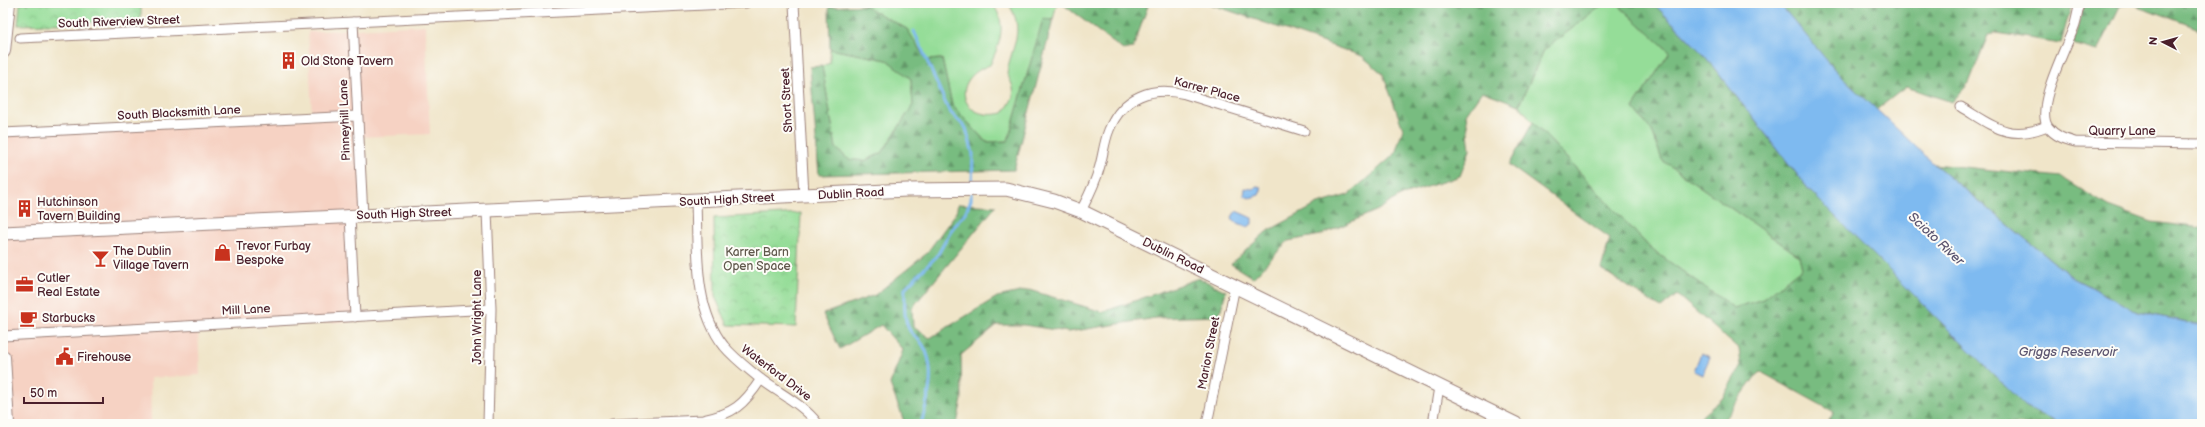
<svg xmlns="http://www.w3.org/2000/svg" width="2205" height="427" viewBox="0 0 2205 427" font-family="'Balsamiq Sans',sans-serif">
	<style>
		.built { fill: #f6d2c3 }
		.grass { fill: #95dd98; stroke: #707e62 }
		.forest { fill: url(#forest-firs); stroke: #616e56 }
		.park { fill: url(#park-crowns); stroke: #707e62 }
		.water { fill: #7ebaf0; stroke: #646c8e }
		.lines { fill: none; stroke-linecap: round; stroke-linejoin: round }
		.stream { stroke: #7ebaf0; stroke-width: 3 }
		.minor-casing { stroke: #9d827a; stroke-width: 11 }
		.secondary-casing { stroke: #9d827a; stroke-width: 15 }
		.primary-casing { stroke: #9d827a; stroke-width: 16 }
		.minor { stroke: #fff; stroke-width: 9 }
		.secondary { stroke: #fff; stroke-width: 13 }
		.primary { stroke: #fff; stroke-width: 14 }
		.labels { text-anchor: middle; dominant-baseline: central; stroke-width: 4; stroke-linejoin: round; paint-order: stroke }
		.street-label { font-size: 12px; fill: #4a1f2b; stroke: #fdfcf7 }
		.poi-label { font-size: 12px; fill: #4a1f2b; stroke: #fdfcf7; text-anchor: start }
		.park-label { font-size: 12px; fill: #60584c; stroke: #fdfcf7 }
		.water-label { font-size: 13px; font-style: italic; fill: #5c5570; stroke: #fdfcf7 }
	</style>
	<defs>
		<pattern id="forest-firs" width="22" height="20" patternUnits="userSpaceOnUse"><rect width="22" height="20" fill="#78bc80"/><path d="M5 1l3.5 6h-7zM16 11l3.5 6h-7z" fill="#649869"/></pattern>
		<pattern id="park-crowns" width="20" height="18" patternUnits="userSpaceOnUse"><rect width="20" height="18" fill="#95dd98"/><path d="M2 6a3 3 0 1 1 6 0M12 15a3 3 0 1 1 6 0" fill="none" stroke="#82bd83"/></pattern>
	</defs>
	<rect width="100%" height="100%" fill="#fdfcf7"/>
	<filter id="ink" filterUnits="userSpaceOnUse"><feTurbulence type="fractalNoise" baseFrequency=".025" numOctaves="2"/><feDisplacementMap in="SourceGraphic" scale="8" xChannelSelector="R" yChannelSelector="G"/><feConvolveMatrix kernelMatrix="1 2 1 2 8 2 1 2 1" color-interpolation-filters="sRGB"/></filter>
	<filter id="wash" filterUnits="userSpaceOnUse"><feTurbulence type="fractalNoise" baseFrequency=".012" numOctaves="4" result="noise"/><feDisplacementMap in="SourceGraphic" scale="16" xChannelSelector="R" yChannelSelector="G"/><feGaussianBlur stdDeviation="0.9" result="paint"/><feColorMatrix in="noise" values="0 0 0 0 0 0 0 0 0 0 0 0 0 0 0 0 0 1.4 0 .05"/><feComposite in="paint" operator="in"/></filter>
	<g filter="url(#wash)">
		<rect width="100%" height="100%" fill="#f0e5c9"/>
		<!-- built -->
		<path class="built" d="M425,25L430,134L362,137L365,213H349L358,321L198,328L200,375L150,378L151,424H3V132L312,119L308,32Z"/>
		<!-- grass -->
		<path class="grass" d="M876,3H992C1008,24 1000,43 990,65C949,79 960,123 1003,113C1015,97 1017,92 1007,74C1010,47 1027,32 1008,3H1057L1053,20H1043L1008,141L986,142L952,105L942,59L926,60L907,29L863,5Z
			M1605,3H1616L1670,52L1633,108L1652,131L1662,160L1799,256L1802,268L1763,299L1734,308L1650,248L1533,122L1519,105L1544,50Z
			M830,49L887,60L911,79L913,105L882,153L864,161L848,159L836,148L822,66L830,63Z"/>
		<!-- forest -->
		<path class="forest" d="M1061,3H1149L1133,48L1123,50Z
			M1207,3H1605L1544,50L1519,105L1482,91L1466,114L1470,150L1460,176L1400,196L1378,210L1321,235L1288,241L1253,278L1231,264L1266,232L1318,204L1348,195L1395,154L1403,129L1383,74L1362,56Z
			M1616,3H1653L1704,55L1810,191L2025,406L2060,424H1827L1834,412L1761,372L1755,377L1721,424H1664L1698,419L1722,399L1741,365L1739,349L1677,295L1661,308L1601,269L1610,238L1509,165L1533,122L1650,248L1734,308L1763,299L1802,268L1799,256L1662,160L1652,131L1633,108L1670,52Z
			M1779,3H2072L2061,43L1997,33L1988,35L1969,83L1952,102L1906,87L1876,110L1834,70Z
			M2084,3H2202V30L2133,4L2120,6L2098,51L2073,44Z
			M863,5L907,29L926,60L942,59L952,105L986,142L1008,141L1043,19L1053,20L1014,170L819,175L810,67L822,66L836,148L848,159L864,161L882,153L913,105L911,79L887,60L830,49L829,7Z
			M1934,164L2061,177L2108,206L2152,222L2202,228V325L2138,312L2073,278Z
			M958,204L996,206L912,308L913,327L930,338L997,297L1029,290L1103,312L1199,278L1226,291L1219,316L1156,318L1068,332L1024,325H997L961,355L962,399L957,424H905L890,384L903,350L881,325L840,349L823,314L875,295L926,254L956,213Z"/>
		<!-- park -->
		<path class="park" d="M20,3H141V21L18,25Z
			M801,213L796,327L728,325L715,297L714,218Z"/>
		<!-- water -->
		<path class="water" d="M1653,3H1779L1835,70L1934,164L2073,278L2138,312L2202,325V424H2060L2025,406L1810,191L1704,55Z
			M1257,187L1262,188L1259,195L1250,198L1244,196L1245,188L1252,189Z
			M1236,211L1252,218V224L1248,227L1233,221L1232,217Z
			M1701,353L1710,357L1702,375L1694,371Z"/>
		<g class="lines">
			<!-- stream -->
			<path class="stream" d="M914,31L949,111L966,128L973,154L972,185
				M921,424C928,399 937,369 923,345C919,339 912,335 909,329C903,317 905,301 905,288L937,256L952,229L965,213L971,200V193"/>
		</g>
	</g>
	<g filter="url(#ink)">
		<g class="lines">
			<defs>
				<path id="minor" d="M794,3L804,196
					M2080,3C2078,10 2077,17 2075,24C2068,45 2034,107 2048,127C2055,136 2064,139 2075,142L2202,144
					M353,22L363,216
					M20,38L746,3
					M1961,107C1993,126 2009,142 2047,126
					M3,133L356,116
					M696,202C698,249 693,307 724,346C734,358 746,367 758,377C778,393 802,403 818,424
					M487,211L491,309L488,424
					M1081,211C1088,197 1095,184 1099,169C1103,156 1104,142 1109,130C1123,96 1152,86 1185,94L1304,131
					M350,216L355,317
					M3,336L491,309
					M612,424L703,420C733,414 744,405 761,379
					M1207,424L1235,286
					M1433,424L1439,387"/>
				<path id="secondary" d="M3,233L907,190L1006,189L1054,201L1081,211L1516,424"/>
				<path id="primary" d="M3,51L8,3
					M3,357L7,424"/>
			</defs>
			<!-- minor casing -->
			<use href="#minor" class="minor-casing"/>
			<!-- secondary casing -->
			<use href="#secondary" class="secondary-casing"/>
			<!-- primary casing -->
			<use href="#primary" class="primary-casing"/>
			<!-- minor -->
			<use href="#minor" class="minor"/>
			<!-- secondary -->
			<use href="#secondary" class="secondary"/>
			<!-- primary -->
			<use href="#primary" class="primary"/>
		</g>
	</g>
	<!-- icons -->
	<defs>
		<symbol id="building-bare" viewBox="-9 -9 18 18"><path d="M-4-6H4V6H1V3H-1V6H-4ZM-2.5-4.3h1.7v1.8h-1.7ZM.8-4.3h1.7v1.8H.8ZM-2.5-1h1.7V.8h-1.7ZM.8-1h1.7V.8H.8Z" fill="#c8321e" stroke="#fdfcf7" stroke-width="2.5" paint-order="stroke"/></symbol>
		<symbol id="shop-bare" viewBox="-9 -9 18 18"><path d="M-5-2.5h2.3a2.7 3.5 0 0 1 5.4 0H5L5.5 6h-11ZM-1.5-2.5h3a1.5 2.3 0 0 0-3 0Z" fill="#c8321e" stroke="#fdfcf7" stroke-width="2.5" paint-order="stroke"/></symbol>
		<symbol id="bar-bare" viewBox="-9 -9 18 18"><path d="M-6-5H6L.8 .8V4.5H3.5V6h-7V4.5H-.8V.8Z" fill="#c8321e" stroke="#fdfcf7" stroke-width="2.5" paint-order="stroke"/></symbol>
		<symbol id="office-bare" viewBox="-9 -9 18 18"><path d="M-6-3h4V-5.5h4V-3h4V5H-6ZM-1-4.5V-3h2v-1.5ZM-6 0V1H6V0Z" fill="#c8321e" stroke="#fdfcf7" stroke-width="2.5" paint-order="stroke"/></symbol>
		<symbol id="cafe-bare" viewBox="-9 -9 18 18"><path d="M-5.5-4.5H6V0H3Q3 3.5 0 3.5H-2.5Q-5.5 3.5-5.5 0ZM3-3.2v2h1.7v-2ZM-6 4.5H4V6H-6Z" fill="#c8321e" stroke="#fdfcf7" stroke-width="2.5" paint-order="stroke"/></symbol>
		<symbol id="civic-bare" viewBox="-9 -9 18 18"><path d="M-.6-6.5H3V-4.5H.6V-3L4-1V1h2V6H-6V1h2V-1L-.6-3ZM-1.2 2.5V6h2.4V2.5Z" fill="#c8321e" stroke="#fdfcf7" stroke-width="2.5" paint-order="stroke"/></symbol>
	</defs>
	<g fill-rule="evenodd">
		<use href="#building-bare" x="276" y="48" width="25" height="25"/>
		<use href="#building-bare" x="12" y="196" width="25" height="25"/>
		<use href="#shop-bare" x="210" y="240" width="25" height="25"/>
		<use href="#bar-bare" x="88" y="246" width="25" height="25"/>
		<use href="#office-bare" x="12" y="272" width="25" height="25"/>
		<use href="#cafe-bare" x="16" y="306" width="25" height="25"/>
		<use href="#civic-bare" x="52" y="344" width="25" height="25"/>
	</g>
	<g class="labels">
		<!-- street labels -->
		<g class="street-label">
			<text transform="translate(119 22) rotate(-2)">South Riverview Street</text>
			<text transform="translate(1207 90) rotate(15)">Karrer Place</text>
			<text transform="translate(787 100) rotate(-93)">Short Street</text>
			<text transform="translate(179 113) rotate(-3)">South Blacksmith Lane</text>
			<text transform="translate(345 120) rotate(-92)">Pinneyhill Lane</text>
			<text x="2122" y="131">Quarry Lane</text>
			<text transform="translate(851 194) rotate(-3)">Dublin Road</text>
			<text transform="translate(727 200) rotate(-3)">South High Street</text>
			<text transform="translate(404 214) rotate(-2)">South High Street</text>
			<text transform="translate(1173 256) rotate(26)">Dublin Road</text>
			<text transform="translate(246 310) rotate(-3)">Mill Lane</text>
			<text transform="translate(477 317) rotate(-90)">John Wright Lane</text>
			<text transform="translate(1209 353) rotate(-79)">Marion Street</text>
			<text transform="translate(776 373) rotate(37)">Waterford Drive</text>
		</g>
		<!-- poi labels -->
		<g class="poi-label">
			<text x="301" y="61">Old Stone Tavern</text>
			<text x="37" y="202">Hutchinson<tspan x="37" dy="14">Tavern Building</tspan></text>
			<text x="236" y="246">Trevor Furbay<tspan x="236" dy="14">Bespoke</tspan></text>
			<text x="113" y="251">The Dublin<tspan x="113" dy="14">Village Tavern</tspan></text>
			<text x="37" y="278">Cutler<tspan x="37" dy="14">Real Estate</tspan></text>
			<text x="42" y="318">Starbucks</text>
			<text x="77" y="357">Firehouse</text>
		</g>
		<!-- park labels -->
		<g class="park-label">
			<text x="757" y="252">Karrer Barn<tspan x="757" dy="14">Open Space</tspan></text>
		</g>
		<!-- water labels -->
		<g class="water-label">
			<text transform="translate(1936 239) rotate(43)">Scioto River</text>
			<text x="2068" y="352">Griggs Reservoir</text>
		</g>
	</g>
	<!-- margin -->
	<rect width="2205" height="427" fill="none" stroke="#fdfcf7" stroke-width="16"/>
	<!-- north arrow -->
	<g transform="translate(2163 42) rotate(276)" stroke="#fdfcf7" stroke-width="3" paint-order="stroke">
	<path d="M0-3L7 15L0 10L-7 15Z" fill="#4a1f2b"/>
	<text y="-6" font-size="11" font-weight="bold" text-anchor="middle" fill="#4a1f2b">N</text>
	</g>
	<!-- scale -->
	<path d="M24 397v6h79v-6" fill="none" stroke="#4a1f2b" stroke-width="2"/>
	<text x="30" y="397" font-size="12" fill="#4a1f2b" stroke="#fdfcf7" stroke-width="3" paint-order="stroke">50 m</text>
</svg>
